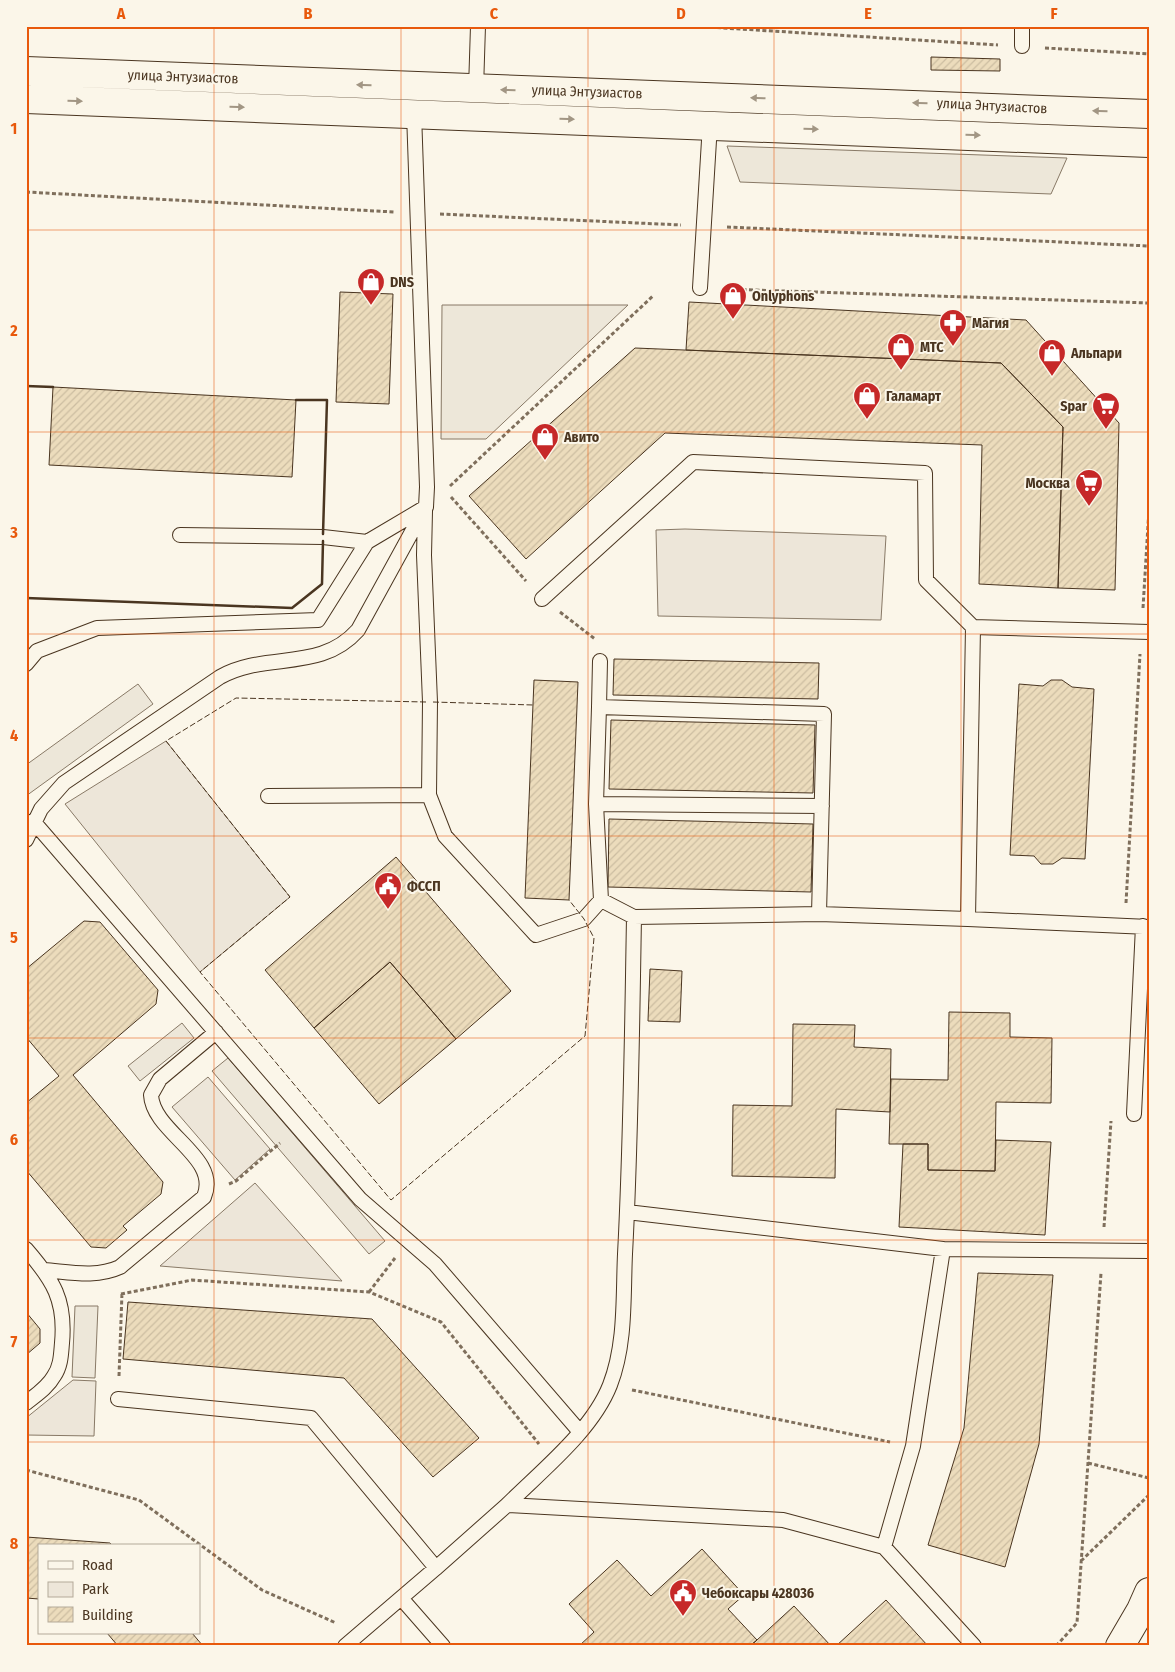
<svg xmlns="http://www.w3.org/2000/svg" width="1175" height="1672" viewBox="0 0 1175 1672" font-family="'Fira Sans Condensed',sans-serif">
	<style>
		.park { fill: #ede6d9; stroke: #887966 }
		.parking { fill: #ede7d9; stroke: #887966 }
		.building { fill: url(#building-hatch); stroke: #4a3520 }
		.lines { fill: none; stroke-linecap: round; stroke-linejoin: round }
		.service-casing { stroke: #4a3520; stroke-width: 16 }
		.minor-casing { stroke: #4a3520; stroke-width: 30 }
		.secondary-casing { stroke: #4a3520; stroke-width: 30 }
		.path { stroke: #7f6f5c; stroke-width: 3; stroke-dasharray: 4 2.5; stroke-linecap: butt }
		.service { stroke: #fbf6e9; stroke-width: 14 }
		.minor { stroke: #fbf6e9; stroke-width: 28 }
		.secondary { stroke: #fbf6e9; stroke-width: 28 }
		.fence { stroke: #4a3520; stroke-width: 1; stroke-dasharray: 6 2.5; stroke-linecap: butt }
		.wall { stroke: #4a3520; stroke-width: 2.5 }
		.oneway { fill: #a29684 }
		.grid { fill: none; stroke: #e8590c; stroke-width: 1; stroke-opacity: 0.55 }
		.labels { text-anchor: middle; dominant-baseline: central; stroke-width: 4; stroke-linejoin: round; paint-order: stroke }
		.street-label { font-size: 14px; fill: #4a3520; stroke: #fbf6e9 }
		.poi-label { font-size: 14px; font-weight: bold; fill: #4a3520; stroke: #fbf6e9; text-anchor: start }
		.neatline { fill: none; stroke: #e8590c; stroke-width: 2 }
		.grid-label { font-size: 16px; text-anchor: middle; font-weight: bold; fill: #e8590c }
	</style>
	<defs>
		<pattern id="building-hatch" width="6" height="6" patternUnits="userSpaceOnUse" patternTransform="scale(1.25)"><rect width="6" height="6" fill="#ecdcbc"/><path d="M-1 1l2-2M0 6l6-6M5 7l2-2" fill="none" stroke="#ccbda1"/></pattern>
	</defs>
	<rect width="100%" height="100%" fill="#fbf6e9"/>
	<!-- park -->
	<path class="park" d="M685,529L886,536L881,620L658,616L656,530Z
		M166,741L290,897L200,972L65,804Z
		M208,1077L270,1149L235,1180L172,1107Z
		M255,1183L342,1281L160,1266Z
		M73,1380L96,1381L94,1436L26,1435V1418Z"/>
	<!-- parking -->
	<path class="parking" d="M727,146L1067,158L1051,194L740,182Z
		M442,305H628L486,439H441Z
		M138,684L153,704L26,796V765Z
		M182,1023L194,1038L140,1081L128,1066Z
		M228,1058L385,1241L369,1254L212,1071Z
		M75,1306H98L95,1378L72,1377Z"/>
	<!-- building -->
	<path class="building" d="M931,57L1000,59V71L931,70Z
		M340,292L393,294L389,404L336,402Z
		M689,302L1026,320L1119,423L1115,590L1058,588L1063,427L1001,363L686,350Z
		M635,348L1001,363L1063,427L1058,588L979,584L982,445L665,433L526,559L469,496Z
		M53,387L296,400L292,477L49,465Z
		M614,659L819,663L818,699L613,695Z
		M534,680L578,682L569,900L525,898Z
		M1051,680H1062L1072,687L1094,689L1085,859L1062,858L1053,864H1041L1034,856L1010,855L1019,684L1043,686Z
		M611,720L815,725L813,793L609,789Z
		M609,819L813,824L811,892L608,887Z
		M396,857L511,991L456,1039L390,962L314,1028L265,970Z
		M84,921L100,922L158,990L156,1004L73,1075L163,1182L161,1194L123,1226L127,1230L106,1248L91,1247L26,1170V1103L59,1076L26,1037V969Z
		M390,962L456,1039L379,1104L314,1028Z
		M650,969L682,971L680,1022L648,1021Z
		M949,1012L1010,1013V1037L1052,1038L1051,1103L996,1102L995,1171L928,1170V1144H889L891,1079L948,1080Z
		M793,1024L855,1025L854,1047L891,1049L890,1112L836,1109L835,1178L732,1176L733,1105L792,1106Z
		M996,1140L1051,1142L1045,1235L899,1227L903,1144H928V1170L995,1171Z
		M978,1273L1053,1275L1039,1444L1005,1567L928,1545L964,1428Z
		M128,1302L372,1319L479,1438L433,1477L344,1378L123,1359Z
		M26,1312L40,1329V1343L26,1355Z
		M26,1537L110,1543L113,1546H39V1599L26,1598Z
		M702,1549L744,1595L728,1609L757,1640L750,1646H579L594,1632L569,1604L617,1560L651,1596Z
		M886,1600L928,1646H836Z
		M794,1606L831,1646L751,1645L757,1640Z
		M107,1633H192L203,1646H118Z"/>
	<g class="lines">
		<defs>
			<path id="service" d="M1022,46V26
				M476,89L478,26
				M700,288L710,124
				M180,535L323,537L367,542
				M542,599L693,462L925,473L926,580L973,627
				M1149,632L973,627L968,919L1149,927
				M26,664L37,651L97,628L318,620L367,542L426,507L427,487L414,113
				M599,707L600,661
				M429,795L445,836L536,935L584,919L601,900
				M268,796L429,795L430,702L424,555L425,511
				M596,804L822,806
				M33,821L360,1199L435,1264L580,1432
				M26,840L41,809L64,783L220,677C266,651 320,673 358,630L425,508
				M634,917L601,900L596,804L599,707L824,714L819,914
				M1134,1114L1143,926
				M627,1212L943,1249L1149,1251
				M26,1249C53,1280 66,1300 62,1343C61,1354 61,1366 54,1376C48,1387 36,1395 26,1403
				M44,1270C70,1272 96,1278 120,1267L204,1197C221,1157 153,1133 151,1095L160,1079L216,1032
				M118,1399L311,1418L436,1568L507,1505L783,1520L884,1547L974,1646
				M507,1505C541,1471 592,1431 610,1385C626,1344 623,1297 625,1254C631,1142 632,1029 634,917L819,914L968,919
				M884,1547L913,1446L943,1249
				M401,1598L443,1646
				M345,1646L436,1568"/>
			<path id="minor" d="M1120,1646L1141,1610L1149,1592"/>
			<path id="secondary" d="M26,71C400,87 775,98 1149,114
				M26,99L1149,143"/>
		</defs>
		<!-- service casing -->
		<use href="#service" class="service-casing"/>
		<!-- minor casing -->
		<use href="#minor" class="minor-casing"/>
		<!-- secondary casing -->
		<use href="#secondary" class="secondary-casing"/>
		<!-- path -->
		<path class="path" d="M691,26L998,45
			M1045,48L1149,54
			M26,192L394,212
			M440,214L681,225
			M727,227L1149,246
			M723,289L1149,303
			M450,486L654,295
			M451,497L526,581
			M1143,608L1149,509
			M560,612L595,639
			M1126,903L1140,654
			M229,1184L236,1181L280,1143
			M1104,1227L1111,1121
			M369,1292L395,1258
			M121,1294L192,1280L369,1292L441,1322L539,1444
			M119,1376L122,1293
			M632,1390L890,1442
			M1088,1463L1149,1478
			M26,1470L139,1500L262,1590L336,1623
			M1081,1561L1149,1495
			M1056,1646L1077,1623L1101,1273"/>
		<!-- service -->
		<use href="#service" class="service"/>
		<!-- minor -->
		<use href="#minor" class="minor"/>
		<!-- secondary -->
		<use href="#secondary" class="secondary"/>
		<!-- fence -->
		<path class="fence" d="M426,702L236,698L166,741L290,897L200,972L391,1200L585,1036L594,938L584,919L569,900
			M433,702L533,705"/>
		<!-- wall -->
		<path class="wall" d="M26,386L53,387
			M296,400H327L323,534
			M26,598L292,608L322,584L323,541"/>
	</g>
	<!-- one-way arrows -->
	<defs><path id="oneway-solid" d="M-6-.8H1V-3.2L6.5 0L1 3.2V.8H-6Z" transform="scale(1.25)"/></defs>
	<g class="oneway">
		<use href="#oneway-solid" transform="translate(364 85) rotate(-178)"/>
		<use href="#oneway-solid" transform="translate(508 90) rotate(-178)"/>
		<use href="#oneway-solid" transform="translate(758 98) rotate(-178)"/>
		<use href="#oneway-solid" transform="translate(75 101) rotate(2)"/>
		<use href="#oneway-solid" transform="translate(920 103) rotate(-178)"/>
		<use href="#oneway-solid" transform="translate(237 107) rotate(2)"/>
		<use href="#oneway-solid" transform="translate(1100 111) rotate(-178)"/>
		<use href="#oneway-solid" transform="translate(567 119) rotate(2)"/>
		<use href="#oneway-solid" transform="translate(811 129) rotate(2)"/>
		<use href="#oneway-solid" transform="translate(973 135) rotate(2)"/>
	</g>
	<!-- grid -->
	<path class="grid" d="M214,26V1646M401,26V1646M588,26V1646M774,26V1646M961,26V1646M26,230H1149M26,432H1149M26,634H1149M26,836H1149M26,1038H1149M26,1240H1149M26,1442H1149"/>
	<!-- icons -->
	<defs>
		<symbol id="shop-pin" viewBox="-11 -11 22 30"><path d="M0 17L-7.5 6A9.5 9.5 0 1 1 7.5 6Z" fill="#c62828" stroke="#fbf6e9"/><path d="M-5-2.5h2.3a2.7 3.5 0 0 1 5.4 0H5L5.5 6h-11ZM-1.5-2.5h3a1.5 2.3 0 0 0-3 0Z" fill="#fff"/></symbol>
		<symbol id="pharmacy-pin" viewBox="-11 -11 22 30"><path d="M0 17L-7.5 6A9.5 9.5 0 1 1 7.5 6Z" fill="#c62828" stroke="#fbf6e9"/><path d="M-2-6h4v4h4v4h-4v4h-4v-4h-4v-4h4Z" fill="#fff"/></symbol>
		<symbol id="supermarket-pin" viewBox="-11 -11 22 30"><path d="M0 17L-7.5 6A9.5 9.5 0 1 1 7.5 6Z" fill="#c62828" stroke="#fbf6e9"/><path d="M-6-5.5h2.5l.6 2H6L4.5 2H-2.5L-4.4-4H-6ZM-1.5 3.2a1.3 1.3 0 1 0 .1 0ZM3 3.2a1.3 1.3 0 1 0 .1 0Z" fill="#fff"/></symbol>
		<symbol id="civic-pin" viewBox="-11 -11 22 30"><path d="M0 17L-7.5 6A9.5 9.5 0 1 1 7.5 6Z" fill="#c62828" stroke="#fbf6e9"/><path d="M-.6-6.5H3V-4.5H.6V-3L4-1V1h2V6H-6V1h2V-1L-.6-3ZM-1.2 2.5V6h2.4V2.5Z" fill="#fff"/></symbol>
	</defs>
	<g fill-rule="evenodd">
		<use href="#shop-pin" x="355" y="266" width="32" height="43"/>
		<use href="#shop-pin" x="717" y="280" width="32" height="43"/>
		<use href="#pharmacy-pin" x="937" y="307" width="32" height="43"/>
		<use href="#shop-pin" x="885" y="331" width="32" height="43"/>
		<use href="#shop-pin" x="1036" y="337" width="32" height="43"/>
		<use href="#shop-pin" x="851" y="380" width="32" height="43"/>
		<use href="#supermarket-pin" x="1090" y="390" width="32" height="43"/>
		<use href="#shop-pin" x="529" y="421" width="32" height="43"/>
		<use href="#supermarket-pin" x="1073" y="467" width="32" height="43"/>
		<use href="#civic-pin" x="372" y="870" width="32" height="43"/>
		<use href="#civic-pin" x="667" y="1577" width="32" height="43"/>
	</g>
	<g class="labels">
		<!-- street labels -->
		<g class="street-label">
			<text transform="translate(183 77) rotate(2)">улица Энтузиастов</text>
			<text transform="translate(587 92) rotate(2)">улица Энтузиастов</text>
			<text transform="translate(992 106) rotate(3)">улица Энтузиастов</text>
		</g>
		<!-- poi labels -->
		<g class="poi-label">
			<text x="390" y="282">DNS</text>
			<text x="752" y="296">Onlyphons</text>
			<text x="972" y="323">Магия</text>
			<text x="920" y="347">МТС</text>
			<text x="1071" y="353">Альпари</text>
			<text x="886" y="396">Галамарт</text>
			<text x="1087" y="406" text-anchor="end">Spar</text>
			<text x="564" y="437">Авито</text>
			<text x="1070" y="483" text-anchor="end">Москва</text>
			<text x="407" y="886">ФССП</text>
			<text x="702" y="1593">Чебоксары 428036</text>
		</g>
	</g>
	<!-- border -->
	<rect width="1175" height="1672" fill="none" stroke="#fbf6e9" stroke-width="55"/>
	<!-- legend -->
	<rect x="38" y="1544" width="162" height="90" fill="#fbf6e9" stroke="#b4a999"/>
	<rect x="48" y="1561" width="25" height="8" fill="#fbf6e9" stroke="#b4a999"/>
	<text x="82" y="1570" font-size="15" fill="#4a3520">Road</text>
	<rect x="48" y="1582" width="25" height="15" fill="#ede6d9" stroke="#b4a999"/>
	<text x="82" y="1594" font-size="15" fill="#4a3520">Park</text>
	<rect x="48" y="1607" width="25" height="15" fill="url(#building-hatch)" stroke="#b4a999"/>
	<text x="82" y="1620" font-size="15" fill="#4a3520">Building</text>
	<rect x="28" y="28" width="1120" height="1616" class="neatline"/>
	<g class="grid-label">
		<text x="121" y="19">A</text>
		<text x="308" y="19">B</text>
		<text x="494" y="19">C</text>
		<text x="681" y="19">D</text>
		<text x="868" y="19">E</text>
		<text x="1054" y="19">F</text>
		<text x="14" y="134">1</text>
		<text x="14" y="336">2</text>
		<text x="14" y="538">3</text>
		<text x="14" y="741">4</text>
		<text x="14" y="943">5</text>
		<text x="14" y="1145">6</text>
		<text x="14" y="1347">7</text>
		<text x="14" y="1549">8</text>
	</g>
</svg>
